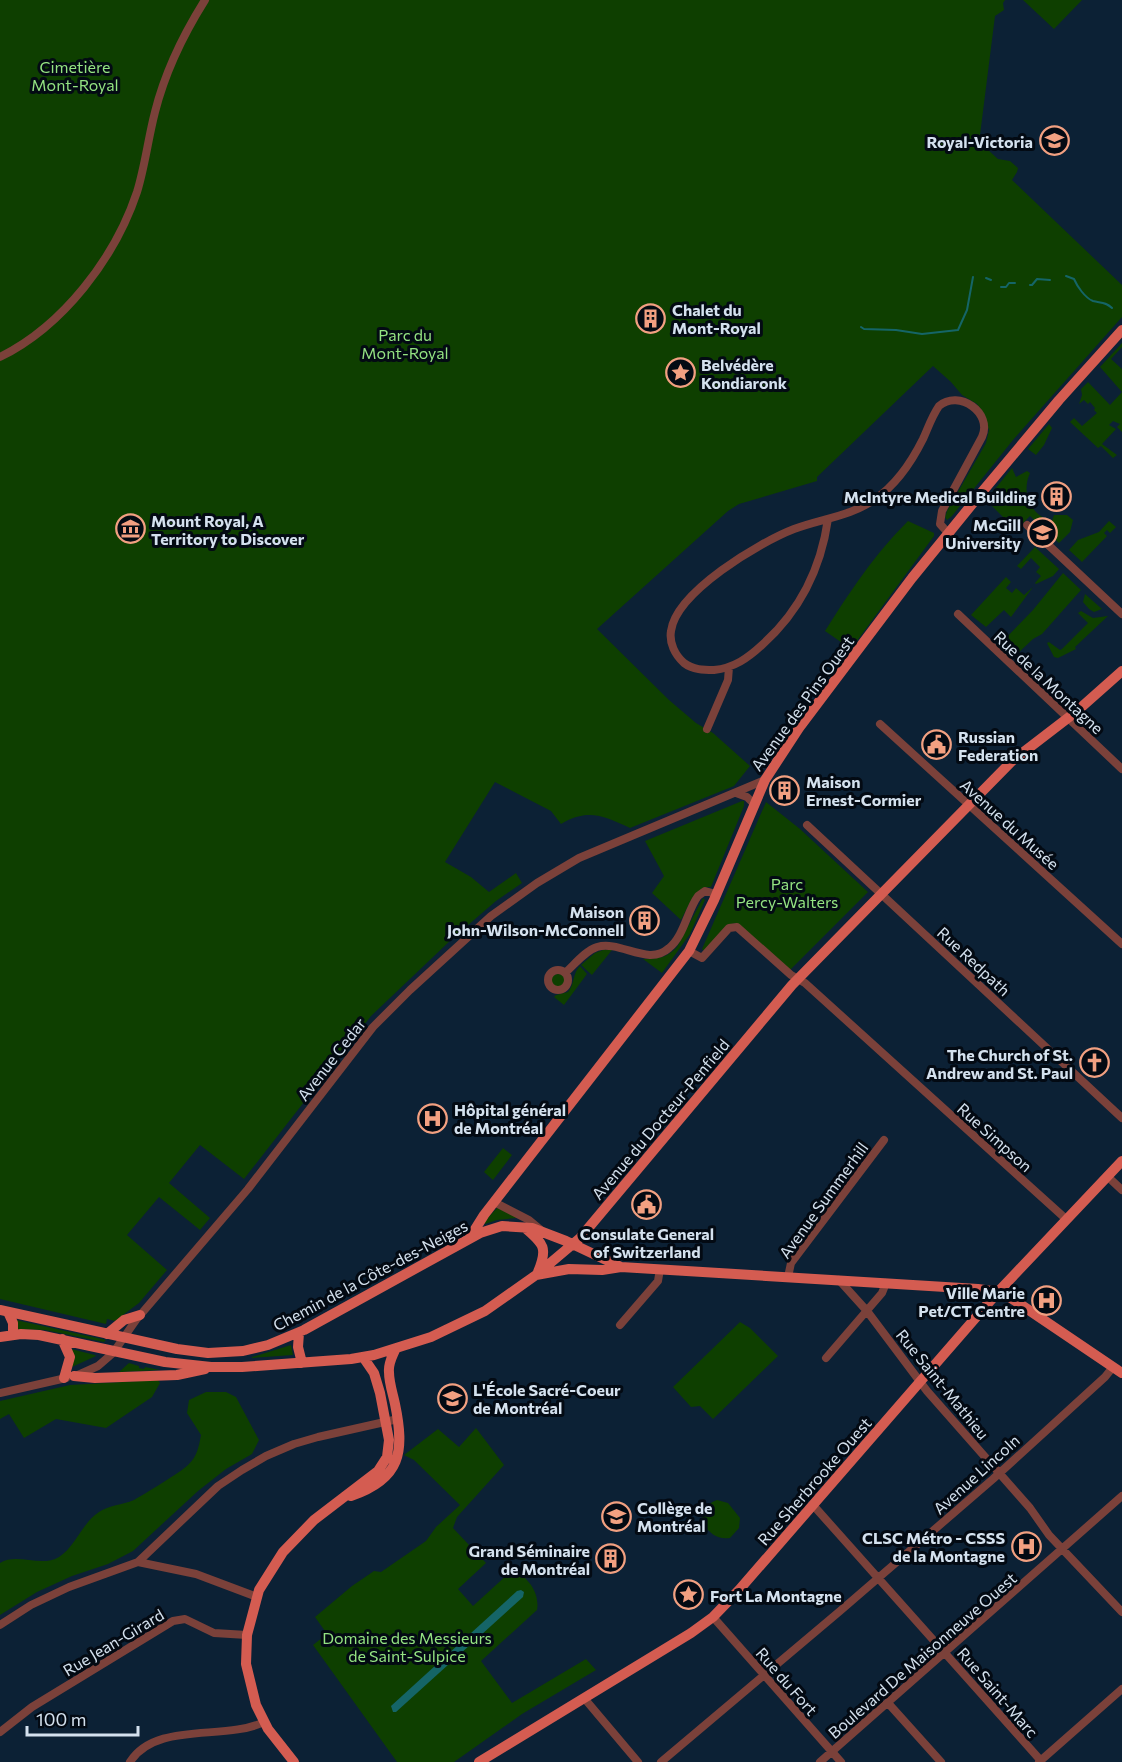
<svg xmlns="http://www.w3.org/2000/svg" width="1122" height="1762" viewBox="0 0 1122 1762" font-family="Commissioner,sans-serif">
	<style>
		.green { fill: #0e3f00 }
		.water { fill: #156567 }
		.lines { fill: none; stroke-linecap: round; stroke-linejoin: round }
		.stream { stroke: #156567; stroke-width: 2 }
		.minor { stroke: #7b413a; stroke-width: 8 }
		.major { stroke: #d45c51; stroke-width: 10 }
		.labels { text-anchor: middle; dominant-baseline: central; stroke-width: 6; stroke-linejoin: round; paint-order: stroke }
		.park-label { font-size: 16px; fill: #94e382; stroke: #030a13 }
		.poi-label { font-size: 16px; font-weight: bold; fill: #d4e1ee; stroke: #030a13; text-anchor: start }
		.street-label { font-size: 16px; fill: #d4e1ee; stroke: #030a13 }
	</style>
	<rect width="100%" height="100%" fill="#0c2135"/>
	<!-- green -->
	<path class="green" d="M0,0H1005L1003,3L1004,10L995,16L980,135L988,143L987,149L998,159L1010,161L1018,168L1017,172L1012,180L1122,285V317L1013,440L952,516L947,520L945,517L947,511L986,443L989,430L983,412L977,404L962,395L951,382L933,366L817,477V481L739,504L728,511L597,629L669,700L696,723L713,733L750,766L734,786L630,828C604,816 588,808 561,824L551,811L495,782L445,862L471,877L489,892L516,873L522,883L496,901L453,938L371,1016L244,1179L200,1145L169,1183L210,1218L200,1230L159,1197L127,1235L167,1270L139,1303L115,1321L107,1319L106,1324L0,1299Z
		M1023,0H1082L1054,29Z
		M1122,343V347L1111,359L1122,369V432L1117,427L1120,424L1113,421L1109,425L1116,429L1102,444L1117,455L1113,458L1101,446L1098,448L1070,422L1074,418L1082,426L1097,413L1094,410L1095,408L1090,402L1088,404L1084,400L1079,404L1082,395L1081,389L1088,382L1110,405L1122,392L1100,367Z
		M1049,424L1052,428L1044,445L1036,455L1028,449Z
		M1012,468L1016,477L1027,471L1030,473C1021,493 1030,515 1052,521L1054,515H1067L1073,520L1070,532L1059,543L1030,516L1016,530L986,500Z
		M908,521L934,533V536L851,649L825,631C851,590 874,555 908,521Z
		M1109,521L1116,527L1110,533L1107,530L1104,533L1107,536L1082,562L1069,550L1078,540L1099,532Z
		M1035,547L1059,569L1053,576L1036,584L1035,583L1041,576L1036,572L1040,567L1031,558L1021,569L1017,566Z
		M1063,573L1081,590L1042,634L1033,639L1015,656L1001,643L1033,610Z
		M1006,577L1011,582L1006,588L1012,593L1016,588L1024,595L1033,587L1011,617L1004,610L986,627L971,615Z
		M1085,594L1102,609L1094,612L1089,609L1083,602Z
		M1081,611L1093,618L1108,616L1075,647L1076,649L1058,658L1054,657L1047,643L1049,642L1060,650L1062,649L1088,623L1078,613Z
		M742,801H744V806L711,887C694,886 688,908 681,920L652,893L664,876L645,841Z
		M766,802L800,829L868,892L790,970L736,923L727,925L704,951L702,949Z
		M703,898L705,900L690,934L662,973L643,959C657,959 667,958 677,947Z
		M603,950H612L592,975L581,965L595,953Z
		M580,966L587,974L564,1005L554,997L556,995L568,992C575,984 572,974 580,966Z
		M551 981a7 7 0 1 1 14 0a7 7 0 1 1-14 0Z
		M503,1148L512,1155L493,1180L484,1172Z
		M497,1208H500L517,1217L516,1218L497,1220L485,1224L484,1222Z
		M465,1222L468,1226L440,1247L436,1243Z
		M16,1320L106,1340L104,1342L45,1330L18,1329Z
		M740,1322L750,1328L778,1356L713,1419L700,1406L691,1407L673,1387Z
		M291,1345L293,1355L252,1358V1357Z
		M71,1349L95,1355L96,1356L72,1367Z
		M129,1363L139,1366V1368L144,1369L145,1367L160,1370L119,1372Z
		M158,1380L160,1383L152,1397L106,1428L56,1419L24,1438L9,1414L0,1419V1401L70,1385Z
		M206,1392H226L236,1397L259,1440L252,1454L226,1469L198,1491L133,1551L108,1564L72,1576L37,1592L0,1615V1563C17,1552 41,1568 59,1557C76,1546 82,1523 99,1512C109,1505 122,1505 134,1500C143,1495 181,1472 188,1465C197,1457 199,1446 201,1435L187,1413L189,1400Z
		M476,1428L504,1465L457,1517L453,1528L486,1563L458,1589L473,1606L508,1574L515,1571C529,1578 540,1594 537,1610L481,1661L512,1703L586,1659L596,1670L522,1714L454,1762H397L313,1645L327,1634L315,1617L352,1586L374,1571L381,1572L426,1541L436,1527L460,1505L414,1460L404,1455L438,1429L459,1447Z
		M717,1500L728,1503L740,1518L739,1528L730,1538C717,1540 709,1533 702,1522C701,1511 706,1504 717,1500Z"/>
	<!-- water -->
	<path class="water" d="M521,1590L524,1592L523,1597L396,1712H393L391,1706L517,1591Z"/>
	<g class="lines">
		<!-- stream -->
		<path class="stream" d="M1066,276L1074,279C1077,286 1085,298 1093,301C1101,303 1106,302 1112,308
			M986,278L991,280
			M1030,285H1032L1037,279L1050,280
			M1001,287H1006L1009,283H1015
			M861,327L864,329L896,330L922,334L958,330L967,310L973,277"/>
		<!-- minor -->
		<path class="minor" d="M0,357C63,326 115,258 137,192C145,166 148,139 155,112C165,72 183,35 205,0
			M828,519C821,568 799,612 762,645C748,658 734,668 714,670C704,670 693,670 684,663C675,655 669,643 671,631C676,592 760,542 794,529C820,519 852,516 875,499C896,485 912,461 923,439C928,428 932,416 939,406C959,389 993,413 982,437L942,511L940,524L949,534
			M1027,525L1122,614
			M958,614L1122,769
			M880,724L1122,944
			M707,729L728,680L729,667
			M736,793L747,797L754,804
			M807,825L1122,1118
			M689,951L702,958L729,928L737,927L791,975L805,983L1066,1219
			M548 980a10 10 0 1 1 20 0a10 10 0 1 1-20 0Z
			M565,973C575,964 585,951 597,947C621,940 648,967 669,948C684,936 687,911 698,896L705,891L716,894
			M1107,1176L1122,1190
			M494,1202L529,1220L541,1230
			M788,1277L791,1263L884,1140
			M839,1280L867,1311L927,1391L1030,1508L1049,1535L1122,1612
			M620,1325L658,1281L660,1269
			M826,1358L882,1293L886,1283
			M78,1375L98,1366L113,1353L136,1320L248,1189L373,1027L410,990L491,916L537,883L579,858L765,780
			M0,1393L66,1378
			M813,1505L1042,1762
			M138,1562L196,1574L257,1597
			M713,1617L841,1762
			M0,1625L31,1605L69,1587L138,1562L218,1486L242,1470L266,1456L294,1444L318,1437L398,1419
			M584,1698L638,1762
			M888,1703L941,1762
			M0,1732L32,1707L173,1621L185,1619L214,1633L247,1635
			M130,1762C156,1721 224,1741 264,1722
			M661,1762L840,1611L993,1479L1105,1377L1113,1367
			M820,1762L1122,1496
			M1039,1762L1122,1689"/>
		<!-- major -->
		<path class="major" d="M525,1228C544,1244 548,1248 538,1272
			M469,1239L484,1215L689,951L714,900L765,780L799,728L912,578L982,492L1059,400L1122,330
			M536,1275L569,1269L602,1270L621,1267
			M0,1310L177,1349L208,1353L243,1351L268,1345L304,1330L480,1233L502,1226L532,1228L566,1241L621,1267L978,1289L998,1292L1011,1298L1122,1373
			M8,1312L13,1323V1335
			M299,1333L298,1347L302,1363
			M107,1334L124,1320L140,1315
			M0,1337L21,1334L39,1335L165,1362L211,1367H242L351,1359L374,1355L431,1337L485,1311L536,1275L580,1238L792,985L1012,761L1077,711L1122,671
			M62,1339L70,1357L64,1378
			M74,1376L95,1378L177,1375L205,1369
			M351,1496C401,1479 405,1452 395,1404C393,1394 389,1383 389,1372C388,1364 392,1357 395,1350
			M294,1762L268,1729L256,1705L246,1664L247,1635L259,1590L283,1552L314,1520L378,1471L387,1457L389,1440L380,1393L374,1373L363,1357
			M479,1762L691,1633L713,1617L739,1590L998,1292L1122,1161"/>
	</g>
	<!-- icons -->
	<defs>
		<symbol id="university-ring" viewBox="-11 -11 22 22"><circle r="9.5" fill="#030a13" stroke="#f2a081" stroke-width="1.5"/><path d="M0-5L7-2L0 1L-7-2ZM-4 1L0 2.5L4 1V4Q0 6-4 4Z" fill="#f2a081"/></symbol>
		<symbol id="building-ring" viewBox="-11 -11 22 22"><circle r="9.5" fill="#030a13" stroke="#f2a081" stroke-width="1.5"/><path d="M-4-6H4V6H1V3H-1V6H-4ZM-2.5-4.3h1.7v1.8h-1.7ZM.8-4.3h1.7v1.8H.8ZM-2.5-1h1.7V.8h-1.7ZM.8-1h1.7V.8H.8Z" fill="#f2a081"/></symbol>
		<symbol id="sight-ring" viewBox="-11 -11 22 22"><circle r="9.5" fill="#030a13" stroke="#f2a081" stroke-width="1.5"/><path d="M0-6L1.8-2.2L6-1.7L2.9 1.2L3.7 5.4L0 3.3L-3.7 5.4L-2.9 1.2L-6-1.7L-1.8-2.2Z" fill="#f2a081"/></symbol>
		<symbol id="museum-ring" viewBox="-11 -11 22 22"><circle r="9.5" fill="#030a13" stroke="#f2a081" stroke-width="1.5"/><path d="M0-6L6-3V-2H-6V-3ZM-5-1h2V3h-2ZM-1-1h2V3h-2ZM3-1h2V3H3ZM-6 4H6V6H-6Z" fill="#f2a081"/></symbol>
		<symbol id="civic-ring" viewBox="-11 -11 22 22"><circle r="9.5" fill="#030a13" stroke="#f2a081" stroke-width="1.5"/><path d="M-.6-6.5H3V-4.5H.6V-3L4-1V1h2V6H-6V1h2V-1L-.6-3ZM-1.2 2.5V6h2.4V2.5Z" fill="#f2a081"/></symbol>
		<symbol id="church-ring" viewBox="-11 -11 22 22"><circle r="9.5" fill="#030a13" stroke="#f2a081" stroke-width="1.5"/><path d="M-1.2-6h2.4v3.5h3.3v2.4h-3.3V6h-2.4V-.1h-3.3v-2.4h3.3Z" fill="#f2a081"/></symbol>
		<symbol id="hospital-ring" viewBox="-11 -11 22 22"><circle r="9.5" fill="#030a13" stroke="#f2a081" stroke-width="1.5"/><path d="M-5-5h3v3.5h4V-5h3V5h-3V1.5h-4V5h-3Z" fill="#f2a081"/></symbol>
		<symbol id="school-ring" viewBox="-11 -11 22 22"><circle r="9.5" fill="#030a13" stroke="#f2a081" stroke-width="1.5"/><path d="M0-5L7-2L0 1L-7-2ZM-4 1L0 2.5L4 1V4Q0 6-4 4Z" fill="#f2a081"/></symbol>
	</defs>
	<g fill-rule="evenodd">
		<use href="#university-ring" x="1038" y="124" width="33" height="33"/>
		<use href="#building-ring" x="634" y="302" width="33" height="33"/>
		<use href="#sight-ring" x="664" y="356" width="33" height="33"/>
		<use href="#building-ring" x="1040" y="480" width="33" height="33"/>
		<use href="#museum-ring" x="114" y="512" width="33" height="33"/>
		<use href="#university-ring" x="1026" y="516" width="33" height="33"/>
		<use href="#civic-ring" x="920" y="728" width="33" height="33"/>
		<use href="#building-ring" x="768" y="774" width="33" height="33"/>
		<use href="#building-ring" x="628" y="904" width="33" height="33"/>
		<use href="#church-ring" x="1078" y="1046" width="33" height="33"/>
		<use href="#hospital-ring" x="416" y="1102" width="33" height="33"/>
		<use href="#civic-ring" x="630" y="1188" width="33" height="33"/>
		<use href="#hospital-ring" x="1030" y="1284" width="33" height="33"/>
		<use href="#school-ring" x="436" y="1382" width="33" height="33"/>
		<use href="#school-ring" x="600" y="1500" width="33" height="33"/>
		<use href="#hospital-ring" x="1010" y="1530" width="33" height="33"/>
		<use href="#building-ring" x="594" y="1542" width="33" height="33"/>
		<use href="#sight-ring" x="672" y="1578" width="33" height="33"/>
	</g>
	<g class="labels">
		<!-- park labels -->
		<g class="park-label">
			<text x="75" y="66">Cimetière<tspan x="75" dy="18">Mont-Royal</tspan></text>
			<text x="405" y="334">Parc du<tspan x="405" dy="18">Mont-Royal</tspan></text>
			<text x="787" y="883">Parc<tspan x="787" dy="18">Percy-Walters</tspan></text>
			<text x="407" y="1637">Domaine des Messieurs<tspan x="407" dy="18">de Saint-Sulpice</tspan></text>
		</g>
		<!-- poi labels -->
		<g class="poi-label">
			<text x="1033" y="141" text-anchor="end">Royal-Victoria</text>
			<text x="672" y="309">Chalet du<tspan x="672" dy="18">Mont-Royal</tspan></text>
			<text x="701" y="364">Belvédère<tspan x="701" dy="18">Kondiaronk</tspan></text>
			<text x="1036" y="496" text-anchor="end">McIntyre Medical Building</text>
			<text x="151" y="520">Mount Royal, A<tspan x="151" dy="18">Territory to Discover</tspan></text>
			<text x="1021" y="524" text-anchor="end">McGill<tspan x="1021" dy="18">University</tspan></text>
			<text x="958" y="736">Russian<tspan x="958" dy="18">Federation</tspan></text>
			<text x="806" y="781">Maison<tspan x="806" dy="18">Ernest-Cormier</tspan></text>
			<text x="624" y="911" text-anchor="end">Maison<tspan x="624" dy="18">John-Wilson-McConnell</tspan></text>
			<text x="1073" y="1054" text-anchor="end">The Church of St.<tspan x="1073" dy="18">Andrew and St. Paul</tspan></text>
			<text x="454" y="1109">Hôpital général<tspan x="454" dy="18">de Montréal</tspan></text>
			<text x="647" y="1233" text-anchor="middle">Consulate General<tspan x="647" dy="18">of Switzerland</tspan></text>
			<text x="1025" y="1292" text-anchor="end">Ville Marie<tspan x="1025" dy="18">Pet/CT Centre</tspan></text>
			<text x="473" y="1389">L'École Sacré-Coeur<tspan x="473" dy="18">de Montréal</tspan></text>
			<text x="637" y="1507">Collège de<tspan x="637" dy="18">Montréal</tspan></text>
			<text x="1005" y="1537" text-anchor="end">CLSC Métro - CSSS<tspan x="1005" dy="18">de la Montagne</tspan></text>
			<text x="590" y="1550" text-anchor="end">Grand Séminaire<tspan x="590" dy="18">de Montréal</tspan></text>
			<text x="710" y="1595">Fort La Montagne</text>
		</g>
		<!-- street labels -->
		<g class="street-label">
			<text transform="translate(1049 682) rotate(43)">Rue de la Montagne</text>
			<text transform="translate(802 703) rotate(-54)">Avenue des Pins Ouest</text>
			<text transform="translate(1010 824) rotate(42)">Avenue du Musée</text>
			<text transform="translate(974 961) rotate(43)">Rue Redpath</text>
			<text transform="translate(331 1059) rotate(-52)">Avenue Cedar</text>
			<text transform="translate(660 1119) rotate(-50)">Avenue du Docteur-Penfield</text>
			<text transform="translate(995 1137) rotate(42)">Rue Simpson</text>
			<text transform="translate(823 1200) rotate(-54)">Avenue Summerhill</text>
			<text transform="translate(370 1275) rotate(-28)">Chemin de la Côte-des-Neiges</text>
			<text transform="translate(943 1384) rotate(51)">Rue Saint-Mathieu</text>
			<text transform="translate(976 1474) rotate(-42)">Avenue Lincoln</text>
			<text transform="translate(814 1481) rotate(-49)">Rue Sherbrooke Ouest</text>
			<text transform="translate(113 1642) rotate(-31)">Rue Jean-Girard</text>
			<text transform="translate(922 1655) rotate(-41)">Boulevard De Maisonneuve Ouest</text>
			<text transform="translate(787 1681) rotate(49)">Rue du Fort</text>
			<text transform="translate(998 1692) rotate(49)">Rue Saint-Marc</text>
		</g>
	</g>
	<!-- scale -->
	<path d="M27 1726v9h111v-9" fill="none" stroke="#d4e1ee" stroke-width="3"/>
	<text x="36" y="1726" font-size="18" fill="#d4e1ee" stroke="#030a13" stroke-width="4.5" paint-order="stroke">100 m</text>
</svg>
